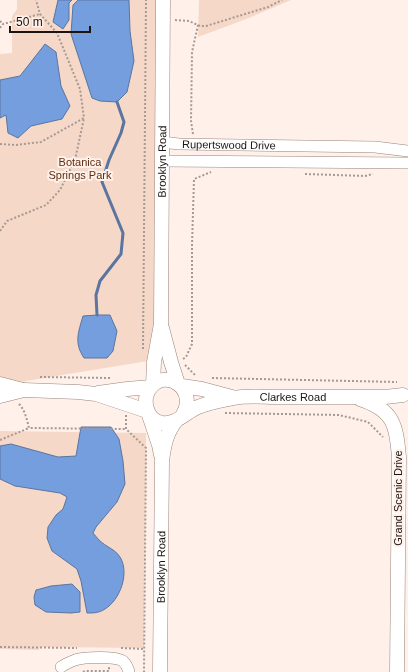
<svg xmlns="http://www.w3.org/2000/svg" width="408" height="672" font-family="Helvetica,sans-serif">
	<style>
		.green { fill: #f6d8c8 }
		.water { fill: #749edd; stroke: #5a75a0 }
		.lines { fill: none; stroke-linecap: round; stroke-linejoin: round }
		.stream { stroke: #5a75a0; stroke-width: 3 }
		.minor-casing { stroke: #99847a; stroke-width: 12 }
		.tertiary-casing { stroke: #99847a; stroke-width: 15 }
		.path { stroke: #a49993; stroke-width: 2; stroke-dasharray: 2 2; stroke-linecap: butt }
		.minor { stroke: #fff; stroke-width: 11 }
		.tertiary { stroke: #fff; stroke-width: 14 }
		.labels { text-anchor: middle; dominant-baseline: central; stroke-width: 4; stroke-linejoin: round; paint-order: stroke }
		.street-label { font-size: 11px; fill: #1c1410; stroke: #fff1ea }
		.park-label { font-size: 11px; fill: #5f2f13; stroke: #fff1ea }
	</style>
	<rect width="100%" height="100%" fill="#fff1ea"/>
	<path class="green" d="M17 0H160V359L8 384 0 377V54L12 53V16L17 9Z
		M199 0H291L249 18 198 37Z
		M0 431 146 433 144 648 40 647 39 650 0 649Z"/>
	<path class="water" d="M58 0H72L69 3V20L63 29 53 22Z
		M78 0H129L130 31 134 61 127 92 117 102 100 101 92 98 71 34 73 5Z
		M45 44 56 52 61 86 70 106 62 119 31 126 18 138 8 133 6 115 0 118V80L20 76Z
		M97 315H110L117 331 113 351 107 358H84C74 343 78 333 83 316Z
		M81 427H111L119 439 123 461 125 484 117 502 96 527 93 533C95 535 97 538 99 540 106 547 115 549 120 557 130 573 120 600 105 609 99 613 94 613 87 613L81 581 77 569 52 551 47 538 48 527 56 515 63 509 67 497 60 493 15 486 0 479V446L11 444 58 457 76 456Z
		M72 584 80 592V612L71 613 46 612 35 605 34 597 36 590 51 586Z"/>
	<g class="lines">
		<path class="stream" d="M97 315 96 295 100 281 121 254 123 233 102 182 109 160 121 133 124 122 117 102"/>
		<defs>
			<g id="minor">
				<path id="s1" d="M162 142 179 144 375 147 408 151"/>
				<path d="M162 161 408 163"/>
				<path d="M61 667C65 664 70 662 75 660 84 657 115 656 123 661 126 664 128 668 129 672"/>
			</g>
			<g id="tertiary">
				<path d="M162 328 171 362 178 384"/>
				<path d="M0 384 23 390"/>
				<path id="s2" d="M153 385 154 362 161 324 163 0"/>
				<path d="M182 386 202 389 232 397"/>
				<path d="M98 393 127 389 151 387"/>
				<path d="M0 396 24 390 78 392 96 394 147 411"/>
				<path d="M360 399C394 410 396 425 399 457L397 672"/>
				<path d="M149 415 159 445 161 455"/>
				<path id="s3" d="M182 416C199 390 167 368 151 387 141 399 146 420 162 423 176 425 186 412 198 407 208 403 222 400 233 398 248 395 264 397 279 397 314 397 350 397 385 397L403 395"/>
				<path id="s4" d="M160 672 162 461C164 446 166 433 176 421"/>
			</g>
		</defs>
		<use href="#minor" class="minor-casing"/>
		<use href="#tertiary" class="tertiary-casing"/>
		<path class="path" d="M175 20 189 21 200 26H206L268 7 282 0
			M0 21 3 24
			M0 28 3 24 40 14
			M193 134 191 121 192 52 198 25
			M0 144 16 145 41 142 84 118 80 89 57 33 40 14 36 0
			M305 174 365 176 373 174
			M0 231 7 221 46 205 60 190 75 160 84 118
			M143 349 146 0
			M183 359 186 357 192 344V245L194 179 211 172
			M185 365 196 376
			M40 377 110 378
			M212 378 397 382
			M19 404C25 410 27 420 29 428L126 429
			M225 413 339 415 368 422 383 437
			M126 415V429L146 448 144 672
			M0 440 29 428
			M0 647 77 648
			M121 648 144 649
			M83 672 85 671H109V667"/>
		<use href="#minor" class="minor"/>
		<use href="#tertiary" class="tertiary"/>
	</g>
	<g class="labels">
		<g class="street-label">
			<text stroke="none"><textPath href="#s1" startOffset="67">Rupertswood Drive</textPath></text>
			<text stroke="none"><textPath href="#s2" startOffset="224">Brooklyn Road</textPath></text>
			<text stroke="none"><textPath href="#s3" startOffset="247">Clarkes Road</textPath></text>
			<text transform="translate(398 498) rotate(-90)">Grand Scenic Drive</text>
			<text stroke="none"><textPath href="#s4" startOffset="105">Brooklyn Road</textPath></text>
		</g>
		<g class="park-label">
			<text x="80" y="162">Botanica<tspan x="80" dy="13">Springs Park</tspan></text>
		</g>
	</g>
	<path d="M10 26v6h80v-6" fill="none" stroke="#1c1410" stroke-width="2"/>
	<text x="16" y="26" font-size="12" fill="#1c1410" stroke="#fff1ea" stroke-width="3" paint-order="stroke">50 m</text>
</svg>
